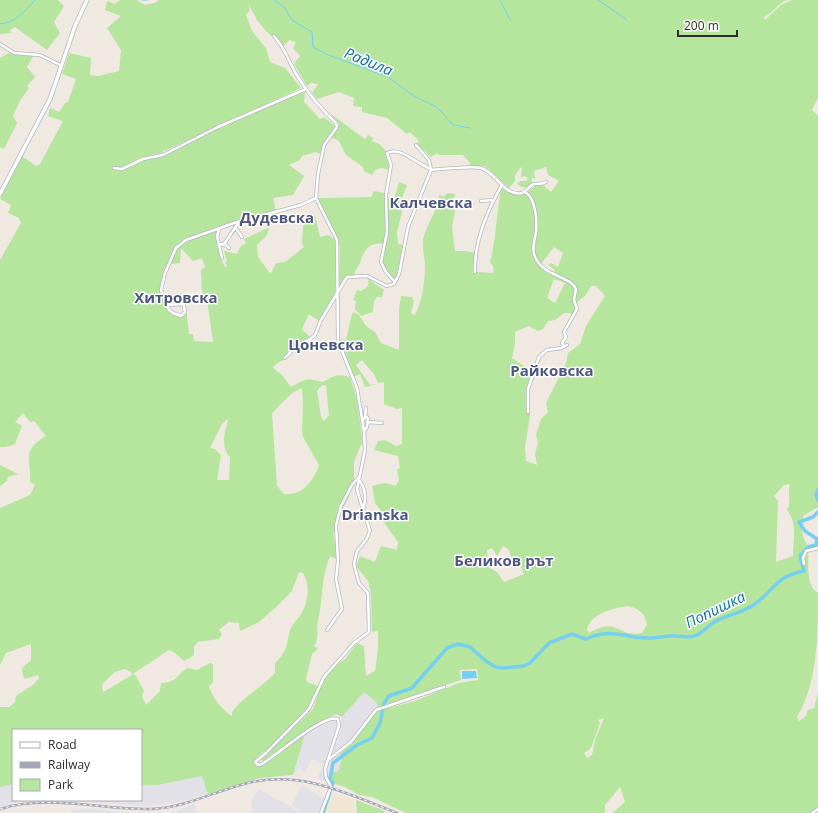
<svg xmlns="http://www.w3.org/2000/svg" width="818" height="813" font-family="'Open Sans',sans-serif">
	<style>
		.industrial { fill: #e3e1e8; fill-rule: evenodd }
		.education { fill: #f0e6d1 }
		.green { fill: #b6e59e; fill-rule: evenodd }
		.water { fill: #75cff0 }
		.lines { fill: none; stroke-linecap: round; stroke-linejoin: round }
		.stream { stroke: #75cff0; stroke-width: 1 }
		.river { stroke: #75cff0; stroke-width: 3.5 }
		.street-casing { stroke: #b4b7c1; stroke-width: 4 }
		.secondary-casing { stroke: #b4b7c1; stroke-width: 5 }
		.street { stroke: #fff; stroke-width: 2.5 }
		.secondary { stroke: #fff; stroke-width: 3.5 }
		.rail-casing { stroke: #a3a6b8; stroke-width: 2.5 }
		.rail { stroke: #fff; stroke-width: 1; stroke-dasharray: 3; stroke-linecap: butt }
		.labels { text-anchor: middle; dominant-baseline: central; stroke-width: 3; stroke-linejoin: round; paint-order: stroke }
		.water-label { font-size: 15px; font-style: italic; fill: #0d6fa3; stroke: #fff }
		.neighbourhood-label { font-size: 15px; font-weight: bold; fill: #4d5680; stroke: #fff }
	</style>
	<rect width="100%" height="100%" fill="#efe9e1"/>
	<path class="industrial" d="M364 691 376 702 378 707 349 743 332 755 342 717Z
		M335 719 338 720V724L329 756 330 759 340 753 342 757 339 770 336 772 333 770 330 778 332 783 308 776 293 775 305 734ZM311 759 323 764 318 778 295 774 298 769 306 772Z
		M202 776 208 794 182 802 144 806 100 803 76 800H141V785H158Z
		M13 784V800H24L0 807V787Z
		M301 785 325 799 319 813H298L300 811 292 805Z
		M259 789 298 811 296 813H252L251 800Z
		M195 803 196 813H170H174Z
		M91 809 126 813H71V810Z"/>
	<path class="education" d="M332 792 354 801 355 813H324Z"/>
	<path class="green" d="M0 0H58L64 6 54 22 60 33 47 50 15 27 10 30 11 33 0 34Z
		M120 0H136L145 5 155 3 159 0H787C777 4 772 14 764 17L765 20 781 5 792 0H818V98L812 110 818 116V507L803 516C803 521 801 526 802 531 802 537 806 540 807 546 811 559 803 584 818 593 818 635 818 682 797 717L799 721 805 717 808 710 814 708 818 692V808L811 813H612L625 802 620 787 605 805V813H406L372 797 359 795 345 787 332 783V770L336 772 339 770 342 757 340 753 351 744 377 711 415 701 459 683 478 680 477 669 460 670 461 680 378 707 376 702 364 692 342 717 336 714C309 726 287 744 264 761L261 760 313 709 325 673 345 659 357 643 364 646 366 676 375 671 378 649V631L372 632 371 593 368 581 356 566 360 556 375 562 381 546 397 550 398 542 383 521 386 517 375 503 372 486 385 483 396 486 399 480 397 469 400 468 398 456 374 450 378 441 385 440 396 446 402 444V408L397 409 384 404V382L378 383 374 374 362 360 356 365 370 385 377 384 365 387 360 374 354 377 340 339 346 340 352 314 354 312 359 315 366 326 375 332 381 343 399 350V308L401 296 412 297 414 301 411 313 415 315C423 298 425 282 425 263 424 255 422 247 423 239 427 223 437 213 439 195L444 197 447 193 456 194 450 204 455 212 452 226 455 251H465L476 253 477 272 494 273 493 266 490 262C497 236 496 212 502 185L514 194 526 193 531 199 535 214 532 198 527 192 533 188 535 183 543 185 551 192 559 181 548 175 546 167 534 171 535 179 532 178 531 181 534 183 530 187H522L517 184 520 181H526L528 178 525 176 521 178 522 169 521 167 515 175V181L509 188 485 166H470V163L463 155H439L437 153 431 157 417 144 419 141 410 132 407 134 387 118 362 112V107L353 106 354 98 339 92 317 99 312 93 318 84 311 83 307 86 294 64 300 56 293 48 296 42 289 40 283 47 265 30 257 20 248 3 250 10 246 15 252 31 266 48 270 62 285 68 301 88 160 153 139 158 134 162 168 152 198 136 305 90 304 102 320 119 324 117 335 126 319 154 316 152 302 156 300 160 289 165 304 176 293 195 273 198 276 211 237 222 197 238 217 231C215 242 220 259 225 267L227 266 225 262H227L224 251 237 254 240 247 246 243 244 239 270 227 266 236 257 245 258 257 269 272 271 273 276 263 285 262 304 247 302 243 303 225 315 215 320 237 328 235 334 239 336 243 335 298 320 322 309 314 302 329 311 338C296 345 297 348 286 358 281 362 277 362 273 368L282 375 291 387 302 381 308 379 323 382C333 376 337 373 350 377L357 399 363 446 361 444 354 462V482L346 492V495H350L343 508H339L335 532 333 533 338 560 330 556C321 576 323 600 318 621 316 631 320 637 314 646L318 649 312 654 306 679 307 682 318 686 311 704 307 710 271 746 257 757 254 762 256 765 262 766 305 734 293 775 260 778 208 794 202 776 158 785H141V730H13V784L0 787V707H9L15 702 16 696 34 684 39 678 38 675 25 679 23 676 22 668 31 660V644L6 653 0 665V508L30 495 35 485 30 482C32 459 20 451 46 436L34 421 30 422 23 413 15 422 22 426 15 444 6 447H0V260L21 223 19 218 8 213 11 205 0 199 22 156 36 166 40 164 63 121 48 116 50 108 59 112 65 103 68 102 76 79 62 74 69 53 91 58 90 75 98 76 119 71 121 50 107 28 121 16 105 10 107 1 114 4ZM554 247 563 253 558 267 551 263 548 265 554 269V274L552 275 545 272 541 264ZM181 248 193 261 202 258 205 267 201 270 202 295 207 299 213 342 194 341 193 334H189L186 307 185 315C171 320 161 300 161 288 161 281 167 270 170 264L180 263ZM554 279 565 283 555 303 547 298ZM591 286H596L605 296 586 326 580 344 568 353 566 363 546 403 548 412 541 419 536 435 538 443 535 454 537 465 526 461 525 448 530 415 528 391 535 370 524 366 512 358 515 344V332L529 326 538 331 543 329 548 321 555 320 564 313H570L573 316 578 301 585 296ZM326 385 329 415 324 421 321 417 317 391 321 386ZM302 388 303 400 302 435 319 465C314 481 302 496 284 494L277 486 272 413C282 404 289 393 302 388ZM227 419 228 422C224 431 221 449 230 457L229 480H217L221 455 215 449 210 448 222 424ZM790 484C787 493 792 502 787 510 798 524 793 538 793 556L776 562 778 501 774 496 784 485ZM503 546 509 550 512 560 519 562 524 574 504 582 497 572 488 567 487 550 492 548 497 556ZM299 572 303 573C311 585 308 603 301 614 298 619 292 624 290 630 286 645 288 651 275 663V673C261 688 244 696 232 712V716C223 711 211 696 209 686L213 682V664L210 663 197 670 187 668C177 676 175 683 161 683L160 691 146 705 142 696 144 691 136 676 133 674 169 650 175 653 184 661 194 655V647L198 642 219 639 222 634 219 630 229 622 239 623 240 631 259 622 276 607 292 591ZM628 606C640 609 645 613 647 625L642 633C618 638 618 616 589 633L587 630C589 614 613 608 628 606ZM125 669 131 672 132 675 103 692 102 684 115 672ZM604 718 595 740 592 755 587 758 584 753 591 748 600 723 598 720Z
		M9 53 34 55 27 67 35 77 27 86 29 88 20 101 13 116 17 123 4 149 0 147V58Z
		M331 114 365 139 368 135 373 138 372 141 379 144 388 153 389 170 382 168 375 170 372 175 364 171 363 167 346 155 339 141 331 137 339 124Z
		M399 182 407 185 399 205 402 212 397 232 398 244 403 245 397 274 394 281 381 262 385 244C369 241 363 251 360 263 358 267 355 271 354 275L344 279 339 290 340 247 318 198 371 197 374 191 385 193V197L394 199Z
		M367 278 384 290 382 297H377L374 301 373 312 361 316 355 309 356 301 353 300 357 290 361 291 367 287 369 282Z
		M0 465 18 474 8 477 7 481 0 486Z
		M356 800 385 811 384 813H357Z"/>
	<path class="water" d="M462 671H476L477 678 462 679Z"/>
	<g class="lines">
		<path class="stream" d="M142 0H148
			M274 0 284 7 292 20 312 32 313 47 326 54 388 77 414 96 437 107 453 125 471 128
			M500 0 510 20
			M598 0 627 20
			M0 24C15 23 25 11 35 0"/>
		<path class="river" d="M818 490 816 495 818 500
			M323 813 333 783 330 779 333 763 357 745 372 738 380 723 384 703 389 696 412 688 447 648 458 644 470 647 487 662 496 667 504 668 524 666 530 663 549 643 572 634 586 639C612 628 621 637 646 638 656 639 666 635 676 636 684 636 689 639 697 635 704 632 709 624 716 621 729 614 743 613 755 604 775 589 776 576 804 571L800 556 808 547 816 545 817 539 805 531 799 522 813 517 818 512"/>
		<defs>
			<path id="street" d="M274 36C284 47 289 61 296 74 307 92 321 109 336 123L337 127 324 145 318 174 316 198 337 240 338 341 357 388 364 431 365 450 357 490 370 531 366 540 357 551 354 564 359 583 368 593 369 632 354 643 324 677 309 709 266 753 255 762 258 765 262 764C277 755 324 713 338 719L339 726 325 769 326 777 331 787 321 813
				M0 44 14 53 40 55 62 66
				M416 145 429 160 431 170
				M114 168 122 169 143 159 163 155 218 127 306 89
				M525 192C536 198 537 221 536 232 535 240 532 246 534 254 541 277 570 275 576 289L574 300 577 309 564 332 566 337 562 343 564 347
				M481 201 493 200
				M235 227 242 237
				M219 230 217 236 222 258
				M219 244 226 245 229 248
				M224 244 239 222
				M475 272C474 241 487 211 502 185
				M395 282 386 272 381 262 387 232 386 195 391 165 387 153C401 146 416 164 431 169
				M182 296 185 312 181 316 173 313 169 310 161 290 165 273 176 248 186 240 234 223 301 205 316 198
				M167 305 184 304
				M307 341 311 349
				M285 358 297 345 309 340 315 335 321 320 347 277 367 276 387 286 394 284 399 274 408 227 431 170C439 169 474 166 481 168 496 172 504 197 522 193 527 191 530 185 534 184 539 183 542 185 546 182
				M528 412V389L539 357 547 350 561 348 567 345
				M365 417 366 408
				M362 419 367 417 368 419 367 427 364 431
				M368 422 382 423
				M359 480C365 487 367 499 363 509
				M804 564 803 558 806 551 818 548
				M327 630 342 609 336 579 338 561 336 525 341 506 352 485 359 477
				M328 760 351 742 376 710 444 687
				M812 813 818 809"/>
			<path id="secondary" d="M0 194 50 99 75 26 87 0"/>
		</defs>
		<use href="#street" class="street-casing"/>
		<use href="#secondary" class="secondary-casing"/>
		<use href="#street" class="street"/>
		<use href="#secondary" class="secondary"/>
		<defs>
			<path id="rail" d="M0 809C49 794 101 810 151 809 185 808 215 791 248 783 302 770 348 794 397 813"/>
		</defs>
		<use href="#rail" class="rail-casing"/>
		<use href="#rail" class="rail"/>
	</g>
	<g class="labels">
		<g class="water-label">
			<text transform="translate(369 61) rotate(22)">Радила</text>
			<text transform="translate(715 609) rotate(-26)">Попишка</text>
		</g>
		<g class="neighbourhood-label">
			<text x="431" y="202">Калчевска</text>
			<text x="277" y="217">Дудевска</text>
			<text x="176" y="297">Хитровска</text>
			<text x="326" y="344">Цоневска</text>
			<text x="552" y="370">Райковска</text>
			<text x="375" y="514">Drianska</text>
			<text x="504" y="560">Беликов рът</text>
		</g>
	</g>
	<rect x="12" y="729" width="130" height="72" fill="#ffffff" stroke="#ababab"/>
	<rect x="20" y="742" width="20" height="6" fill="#ffffff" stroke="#ababab"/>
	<text x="48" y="749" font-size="12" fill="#2e2e2e">Road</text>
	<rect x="20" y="762" width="20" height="6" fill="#a3a6b8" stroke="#ababab"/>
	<text x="48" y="769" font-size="12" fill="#2e2e2e">Railway</text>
	<rect x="20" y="779" width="20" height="12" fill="#b6e59e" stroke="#ababab"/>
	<text x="48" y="789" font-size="12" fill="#2e2e2e">Park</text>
	<path d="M678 30v6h59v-6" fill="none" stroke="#2e2e2e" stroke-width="2"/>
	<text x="684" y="30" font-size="12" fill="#2e2e2e" stroke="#ffffff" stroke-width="3" paint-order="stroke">200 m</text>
</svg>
